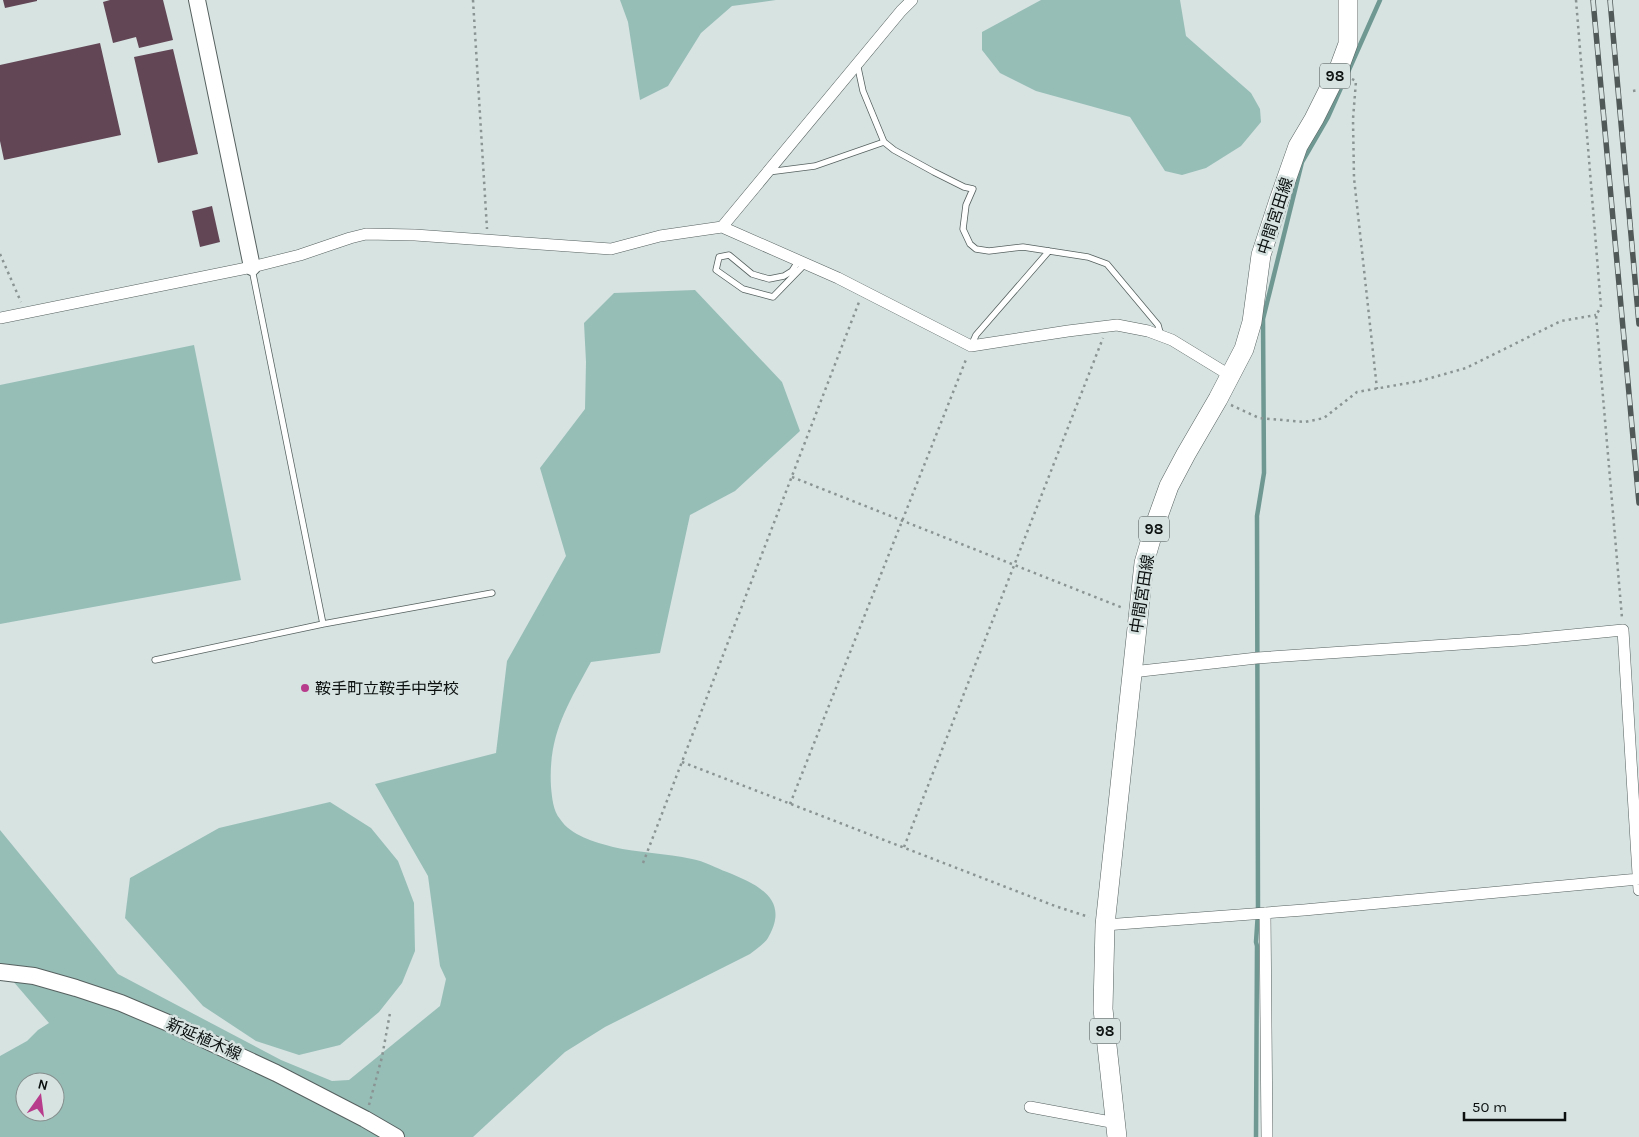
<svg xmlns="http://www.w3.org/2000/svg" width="1639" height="1137" font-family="Karla,'Noto Sans JP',sans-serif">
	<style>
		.green { fill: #97bdb7; fill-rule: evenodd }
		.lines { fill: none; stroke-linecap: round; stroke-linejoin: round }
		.stream { stroke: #709893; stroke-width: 4.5 }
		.building { fill: #624655 }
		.lane-casing { stroke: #56615f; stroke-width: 7 }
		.street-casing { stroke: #56615f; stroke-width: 12 }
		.secondary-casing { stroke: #56615f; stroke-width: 18 }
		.primary-casing { stroke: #56615f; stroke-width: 20 }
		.path { stroke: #8a9493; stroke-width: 2.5; stroke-dasharray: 2.5 4; stroke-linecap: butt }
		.lane { stroke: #fff; stroke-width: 5.5 }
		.street { stroke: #fff; stroke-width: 11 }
		.secondary { stroke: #fff; stroke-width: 16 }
		.primary { stroke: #fff; stroke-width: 19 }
		.rail-casing { stroke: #515958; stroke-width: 5.5 }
		.rail { stroke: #d6e3e1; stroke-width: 4; stroke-dasharray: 11; stroke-linecap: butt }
		.poi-dot { fill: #b83c8c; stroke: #d6e3e1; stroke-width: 2 }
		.labels { text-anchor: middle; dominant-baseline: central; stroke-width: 5; stroke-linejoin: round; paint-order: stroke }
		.shield { fill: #d6e3e1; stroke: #49504f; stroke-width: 1 }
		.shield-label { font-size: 15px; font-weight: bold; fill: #0c1110 }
		.street-label { font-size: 16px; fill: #0c1110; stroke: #d6e3e1 }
		.poi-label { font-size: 16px; fill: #0c1110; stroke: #d6e3e1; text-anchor: start }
	</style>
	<rect width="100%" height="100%" fill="#d6e3e1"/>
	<path class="green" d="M620 0H776L732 6 701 33 668 86 640 100 628 22Z
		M1041 0H1180L1186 36 1251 93 1260 109 1261 122 1241 146 1206 168 1182 175 1165 171 1130 117 1036 91 1000 73 982 50V32Z
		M695 290 782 382 800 431 735 491 690 515 660 653 591 662C567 706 548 735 551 787 552 797 553 811 560 819 571 836 595 842 613 847 638 853 666 853 692 859 704 861 716 868 727 872 756 884 790 898 769 936 766 943 756 949 750 954L605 1027 565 1052 473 1137H0V1056L27 1041 38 1030 49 1023 0 966V830L118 974 281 1060 332 1081 349 1080 440 1006 446 979 440 966 428 876 375 784 496 753 507 661 566 556 540 468 585 409 586 362 584 323 614 293ZM25 1082H55V1112H25Z
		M194 345 241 580 0 624V385Z
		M330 802 371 828 398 861 414 903 415 951 402 983 379 1012 340 1045 299 1055 256 1041 203 1006 125 918 130 878 219 828Z"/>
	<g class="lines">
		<path class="stream" d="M1256 1137 1257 946 1256 942 1258 912 1257 516 1264 473 1263 319 1302 162 1328 117 1380 0"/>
	</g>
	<path class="building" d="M3 0H37V1L5 8Z
		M110 0H163L173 40 139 48 136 37 113 43 103 2Z
		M100 43 121 135 4 160 0 141V65Z
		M173 49 198 154 158 163 134 57Z
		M212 206 220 242 200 247 192 211Z"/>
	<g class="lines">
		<defs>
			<path id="lane" d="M857 63 863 91 884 142 894 150 934 172 964 187 973 189 966 205 963 229 970 244 976 249 989 251 1023 247 1088 257 1107 264 1158 325 1161 336
				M768 172 815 166 884 142
				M799 260 792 271 784 276 769 279 752 274 729 255 719 257 716 270 743 289 773 297 806 263
				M252 269 323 624
				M971 346 976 335 1049 251
				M155 660 323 624 492 593"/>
			<path id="street" d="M722 227 901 11 912 0
				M0 318 252 267 300 255 350 238 366 234 415 235 611 249 660 236 722 227 838 278 971 346 1068 331 1117 325 1148 331 1172 340 1231 376
				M1132 672 1257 658 1520 640 1623 630 1639 890
				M1265 913 1267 1137
				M1105 925 1304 910 1639 879
				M1030 1107 1116 1123"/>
			<path id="secondary" d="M197 0 252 267
				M0 972 34 976 76 988 121 1003 173 1025 276 1073 365 1119 396 1137"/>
			<path id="primary" d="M1117 1137 1103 1009 1105 925 1144 563 1156 522 1169 486 1186 454 1218 399 1244 349 1252 322 1261 255 1279 200 1298 146 1314 119 1338 71 1348 44V0"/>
		</defs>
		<use href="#lane" class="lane-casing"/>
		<use href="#street" class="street-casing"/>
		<use href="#secondary" class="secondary-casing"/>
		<use href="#primary" class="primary-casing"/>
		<path class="path" d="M473 0 487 229
			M1576 0 1601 307 1596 315 1622 618
			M1352 79 1356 81 1353 119 1354 178 1377 389
			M1633 91 1639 90
			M0 254 21 302
			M1231 405 1259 418 1305 422 1324 418 1357 392 1420 381 1466 368 1561 321 1596 315
			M792 477 1123 608
			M682 762 1055 906 1089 917
			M790 804 967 357
			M904 847 1103 338
			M643 863 859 302
			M369 1105 382 1057 390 1013"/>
		<use href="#lane" class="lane"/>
		<use href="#street" class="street"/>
		<use href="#secondary" class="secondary"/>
		<use href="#primary" class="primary"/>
		<defs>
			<path id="rail" d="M1593 0 1639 503
				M1610 0 1639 324"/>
		</defs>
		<use href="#rail" class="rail-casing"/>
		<use href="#rail" class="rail"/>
	</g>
	<circle class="poi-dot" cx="305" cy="688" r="5"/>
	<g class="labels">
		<g class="shield">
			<rect x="1320" y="63.5" width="30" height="25" rx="4"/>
			<rect x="1139" y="516.5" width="30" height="25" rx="4"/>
			<rect x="1090" y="1018.5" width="30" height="25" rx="4"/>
		</g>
		<g class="shield-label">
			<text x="1335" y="76">98</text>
			<text x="1154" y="529">98</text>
			<text x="1105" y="1031">98</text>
		</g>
		<g class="street-label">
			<text transform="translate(1275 216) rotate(-72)">中間宮田線</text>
			<text transform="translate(1142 594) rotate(-81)">中間宮田線</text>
			<text transform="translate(204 1039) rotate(24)">新延植木線</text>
		</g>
		<g class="poi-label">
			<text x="315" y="688">鞍手町立鞍手中学校</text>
		</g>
	</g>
	<g transform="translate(40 1097) rotate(14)"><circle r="24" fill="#d6e3e1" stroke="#858f8d"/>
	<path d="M0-4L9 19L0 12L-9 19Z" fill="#b83c8c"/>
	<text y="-8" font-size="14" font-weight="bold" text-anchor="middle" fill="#0c1110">N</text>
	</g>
	<path d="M1464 1112v8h101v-8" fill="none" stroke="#0c1110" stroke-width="2.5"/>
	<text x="1472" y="1112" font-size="15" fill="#0c1110" stroke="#d6e3e1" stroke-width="4" paint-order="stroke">50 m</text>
</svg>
